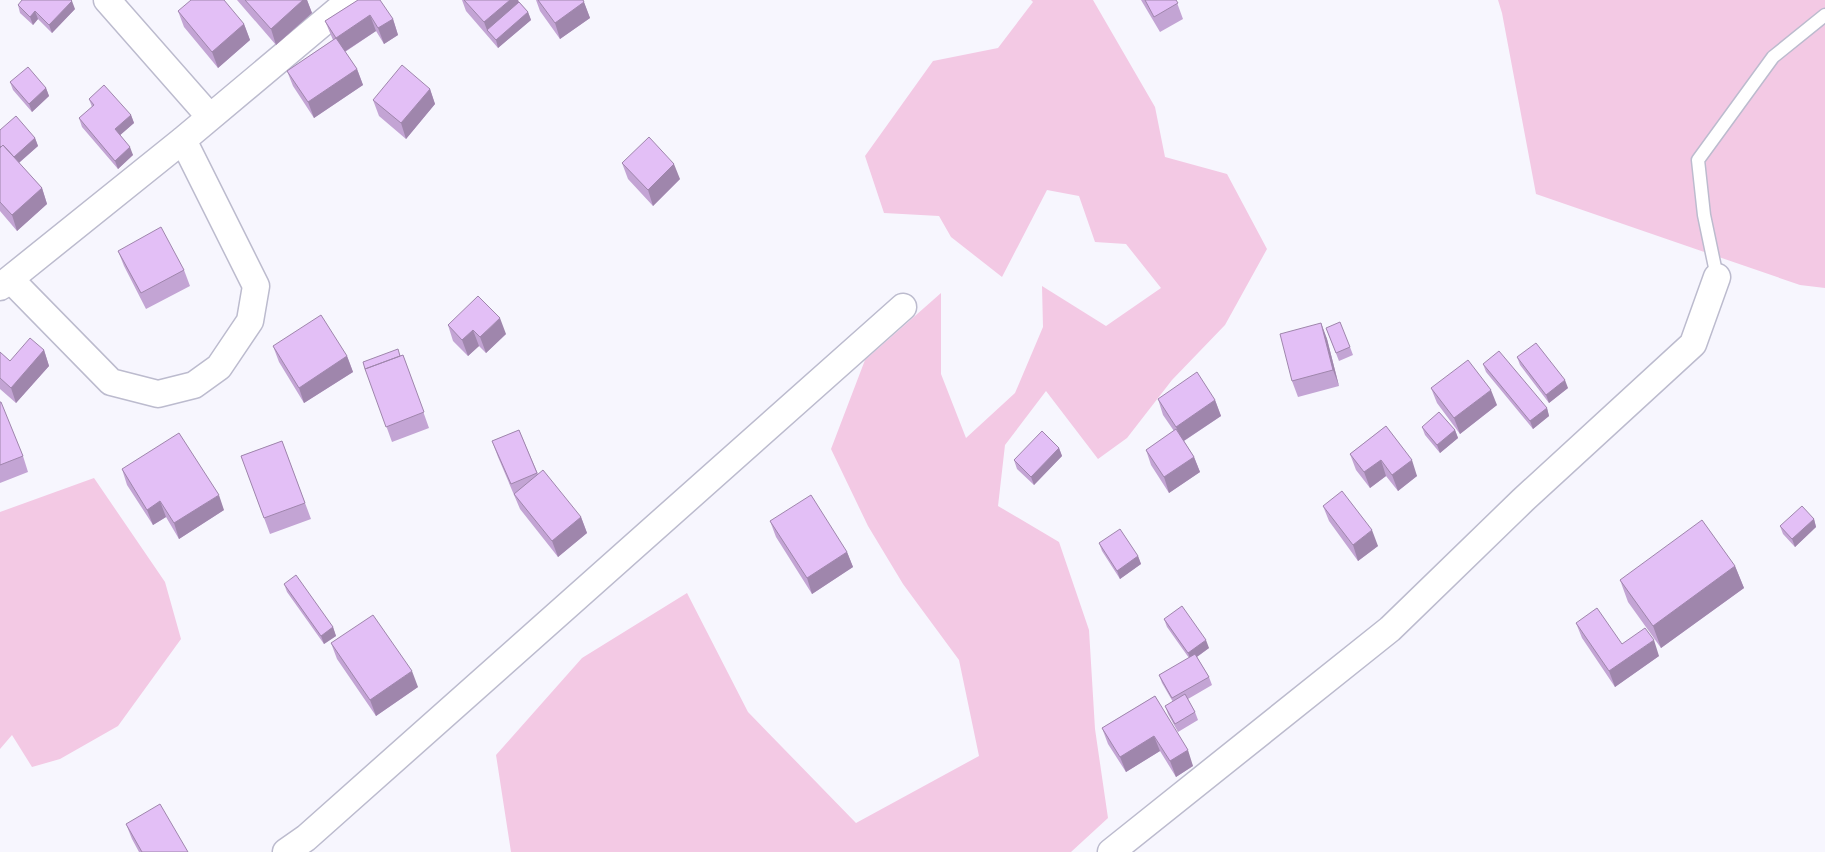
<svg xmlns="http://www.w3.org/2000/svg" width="1825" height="852" font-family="'Roboto Condensed',sans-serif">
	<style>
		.green { fill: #f3c9e4 }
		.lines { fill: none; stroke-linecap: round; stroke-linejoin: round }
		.service-casing { stroke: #bcbbce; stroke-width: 15 }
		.minor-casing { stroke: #bcbbce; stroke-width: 29 }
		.service { stroke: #fff; stroke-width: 12 }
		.minor { stroke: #fff; stroke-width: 26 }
		.wall { fill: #c3a4d4 }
		.shaded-wall { fill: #9f86ac }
		.building { fill: #e3bff6; stroke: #9f86ac }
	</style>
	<rect width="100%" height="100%" fill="#f7f6fe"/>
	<path class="green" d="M1031 0H1093L1155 107 1165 157 1227 174 1267 249 1225 325 1172 380 1127 438 1098 459 1046 391 1005 445 998 506 1059 542 1089 630 1095 729 1108 818 1071 852H511L496 755 582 658 687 593 748 712 856 823 979 756 959 660 903 584 868 526 831 449 865 360 941 293V374L966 438 1015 393 1043 327 1042 286 1106 326 1161 288 1126 244 1095 242 1079 196 1047 190 1002 277 951 237 939 216 884 213 865 156 933 61 998 48 1033 2Z
		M1498 0H1825V288L1800 285 1536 194 1502 13Z
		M94 478 165 582 181 639 118 726 60 759 32 767 12 735 0 749V512Z"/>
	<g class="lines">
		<defs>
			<path id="service" d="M1717 277 1704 215 1698 160 1773 57 1825 15"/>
			<path id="minor" d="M107 0 210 117
				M10 279 111 382 158 394 194 385 219 367 250 321 256 286 183 140
				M0 287 183 140 350 0
				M286 852 306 838 903 307
				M1111 852 1390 629 1523 500 1693 344 1717 277"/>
		</defs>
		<use href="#service" class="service-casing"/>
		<use href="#minor" class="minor-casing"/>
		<use href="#service" class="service"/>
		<use href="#minor" class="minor"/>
	</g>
	<path class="wall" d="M237 0H307L312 13 276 45Z
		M358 0 393 19 398 35 384 44 376 31 345 52 357 69 363 85 314 118 293 86 287 71 333 40 325 21Z
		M462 0H518L519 2 528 12 531 20 498 48 466 11Z
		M536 0H583L590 18 560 39 540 11Z
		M1141 0H1176L1183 19 1160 32Z
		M18 5 75 9 52 33 38 19 33 25 20 13Z
		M178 11 244 24 250 40 218 68 184 27Z
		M10 82 46 88 49 96 32 112 13 90Z
		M430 89 435 104 406 139 379 116 373 100Z
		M89 99 131 115 134 123 120 135 133 155 118 169 82 127 79 118 92 107Z
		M0 130 35 138 38 146 19 163 42 188 47 204 17 231 0 211Z
		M622 163 680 179 653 206 628 179Z
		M118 251 184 270 190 286 146 309 124 266Z
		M1321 323 1327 339 1339 386 1298 397 1292 381Z
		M448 325 506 334 486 353 479 346 468 356 453 341Z
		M1326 328 1350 347 1353 355 1339 361Z
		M273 346 347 356 353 372 304 403 279 362Z
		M44 350 49 366 16 403 0 389V352L10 361Z
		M403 355 429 428 392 442 363 362Z
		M1517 357 1568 388 1549 403 1520 365Z
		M1483 364 1547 408 1549 416 1533 429 1486 372Z
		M1431 388 1497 405 1460 434 1437 403Z
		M1158 399 1215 400 1221 416 1184 441 1194 457 1200 472 1169 493 1151 465 1146 450 1174 431 1163 415Z
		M0 402 23 456 28 472 0 483Z
		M1386 426 1417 476 1398 491 1386 476 1370 488 1356 470 1350 454Z
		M1422 427 1455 430 1458 438 1440 453 1425 435Z
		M519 430 538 474 581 517 587 533 558 557 520 509 498 457 492 441Z
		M282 441 311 519 270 534 241 456Z
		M1059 448 1062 456 1034 485 1017 469 1014 460Z
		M122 469 224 510 179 539 166 517 153 525 127 485Z
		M1323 506 1378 546 1358 561 1329 521Z
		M1814 519 1816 527 1795 547 1783 534 1780 526Z
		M770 521 847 552 853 567 812 594 776 537Z
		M1099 543 1138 556 1141 564 1120 579 1102 551Z
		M1735 566 1744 588 1661 648 1628 602 1620 580Z
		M284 584 333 627 336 636 324 644 287 592Z
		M1164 619 1209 648 1197 657 1209 677 1212 685 1188 699 1195 712 1198 720 1178 732 1168 714 1165 706 1173 702 1162 683 1159 675 1189 658 1167 627Z
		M1576 623 1622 644 1659 656 1615 687 1582 638Z
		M331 643 418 687 376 716 337 659Z
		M1155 696 1193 766 1176 777 1160 751 1126 772 1108 744 1102 728Z
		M126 824 188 852H139L132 839Z"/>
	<path class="shaded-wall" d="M303 0H307L312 13 276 45 271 29Z
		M510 0H518L522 10 487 30 484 22Z
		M72 1 75 9 52 33 49 25Z
		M584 2 590 18 560 39 555 23Z
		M35 11 38 19 33 25 30 17Z
		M528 12 531 20 498 48 496 40Z
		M370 15 376 31 341 54 336 38Z
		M393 19 398 35 384 44 378 28Z
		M244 24 250 40 218 68 212 52Z
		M357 69 363 85 314 118 308 102Z
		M46 88 49 96 32 112 29 104Z
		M430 89 435 104 406 139 401 123Z
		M131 115 134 123 118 137 115 129Z
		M35 138 38 146 14 167 11 159Z
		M130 147 133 155 118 169 115 161Z
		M674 164 680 179 653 206 648 190Z
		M42 188 47 204 17 231 12 215Z
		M500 318 506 334 486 353 480 337Z
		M1321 323 1327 339 1339 386 1333 370Z
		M473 330 479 346 468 356 462 340Z
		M44 350 49 366 16 403 11 388Z
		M347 356 353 372 304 403 299 388Z
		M1565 380 1568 388 1549 403 1546 395Z
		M1491 390 1497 405 1460 434 1454 418Z
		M1215 400 1221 416 1182 442 1176 427Z
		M1547 408 1549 416 1533 429 1530 421Z
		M1455 430 1458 438 1440 453 1437 445Z
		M1059 448 1062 456 1034 485 1031 477Z
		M1194 457 1200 472 1169 493 1164 477Z
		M1381 460 1386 476 1370 488 1364 472Z
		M1412 460 1417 476 1398 491 1392 475Z
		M219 495 224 510 179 539 174 523Z
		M160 501 166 517 153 525 147 510Z
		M581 517 587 533 558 557 552 541Z
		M1814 519 1816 527 1795 547 1792 539Z
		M1372 530 1378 546 1358 561 1353 545Z
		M847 552 853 567 812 594 807 578Z
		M1138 556 1141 564 1120 579 1117 571Z
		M1735 566 1744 588 1661 648 1653 626Z
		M333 627 336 636 324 644 321 636Z
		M1206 640 1209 648 1191 661 1188 653Z
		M1654 640 1659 656 1615 687 1609 671Z
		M412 671 418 687 376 716 370 700Z
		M1154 736 1160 751 1126 772 1120 757Z
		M1188 750 1193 766 1176 777 1170 761Z"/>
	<path class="building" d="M22 0H71L72 1 49 25 35 11 30 17 18 5Z
		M191 0H224L244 24 212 52 178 11Z
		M245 0H303L271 29Z
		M358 0H380L393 19 378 28 370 15 336 38 325 21Z
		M464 0H510L484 22Z
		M538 0H583L584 2 555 23Z
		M1145 0H1176L1178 3 1154 17Z
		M519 2 528 12 496 40 487 30Z
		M336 38 357 69 308 102 287 71Z
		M402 65 430 89 401 123 373 100Z
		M28 67 46 88 29 104 10 82Z
		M104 85 131 115 115 129 130 147 115 161 79 118 94 105 89 99Z
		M16 116 35 138 14 157 3 145 1 147 0 146V130Z
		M649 137 674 164 648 190 622 163Z
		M3 145 42 188 12 215 0 202V148Z
		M161 227 184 270 141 293 118 251Z
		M478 296 500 318 480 337 473 330 462 340 448 325Z
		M321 315 347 356 299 388 273 346Z
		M1340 322 1350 347 1336 353 1326 328Z
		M1321 323 1333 370 1292 381 1280 334Z
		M30 338 44 350 11 388 0 378V352L10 361Z
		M1536 343 1565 380 1546 395 1517 357Z
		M398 349 400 356 365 369 363 362Z
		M1499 351 1547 408 1530 421 1483 364Z
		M403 355 424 412 386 427 365 369Z
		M1468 360 1491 390 1454 418 1431 388Z
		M1197 372 1215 400 1176 427 1158 399Z
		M0 402H1L23 456 0 465Z
		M1439 412 1455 430 1437 445 1422 427Z
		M1386 426 1412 460 1392 475 1381 460 1364 472 1350 454Z
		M1176 429 1194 457 1164 477 1146 450Z
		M519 430 537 473 511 484 492 441Z
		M1042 431 1059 448 1031 477 1014 460Z
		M179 433 219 495 174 523 160 501 147 510 122 469Z
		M282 441 305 503 264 518 241 456Z
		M543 470 581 517 552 541 514 494Z
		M1342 491 1372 530 1353 545 1323 506Z
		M811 495 847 552 807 578 770 521Z
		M1802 506 1814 519 1792 539 1780 526Z
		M1702 520 1735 566 1653 626 1620 580Z
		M1120 529 1138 556 1117 571 1099 543Z
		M296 575 333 627 321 636 284 584Z
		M1182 606 1206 640 1188 653 1164 619Z
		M1597 608 1622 644 1645 628 1654 640 1609 671 1576 623Z
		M373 615 412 671 370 700 331 643Z
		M1195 654 1209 677 1172 698 1159 675Z
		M1185 694 1195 712 1175 724 1165 706Z
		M1155 696 1188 750 1170 761 1154 736 1120 757 1102 728Z
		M160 804 188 852H142L126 824Z"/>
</svg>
